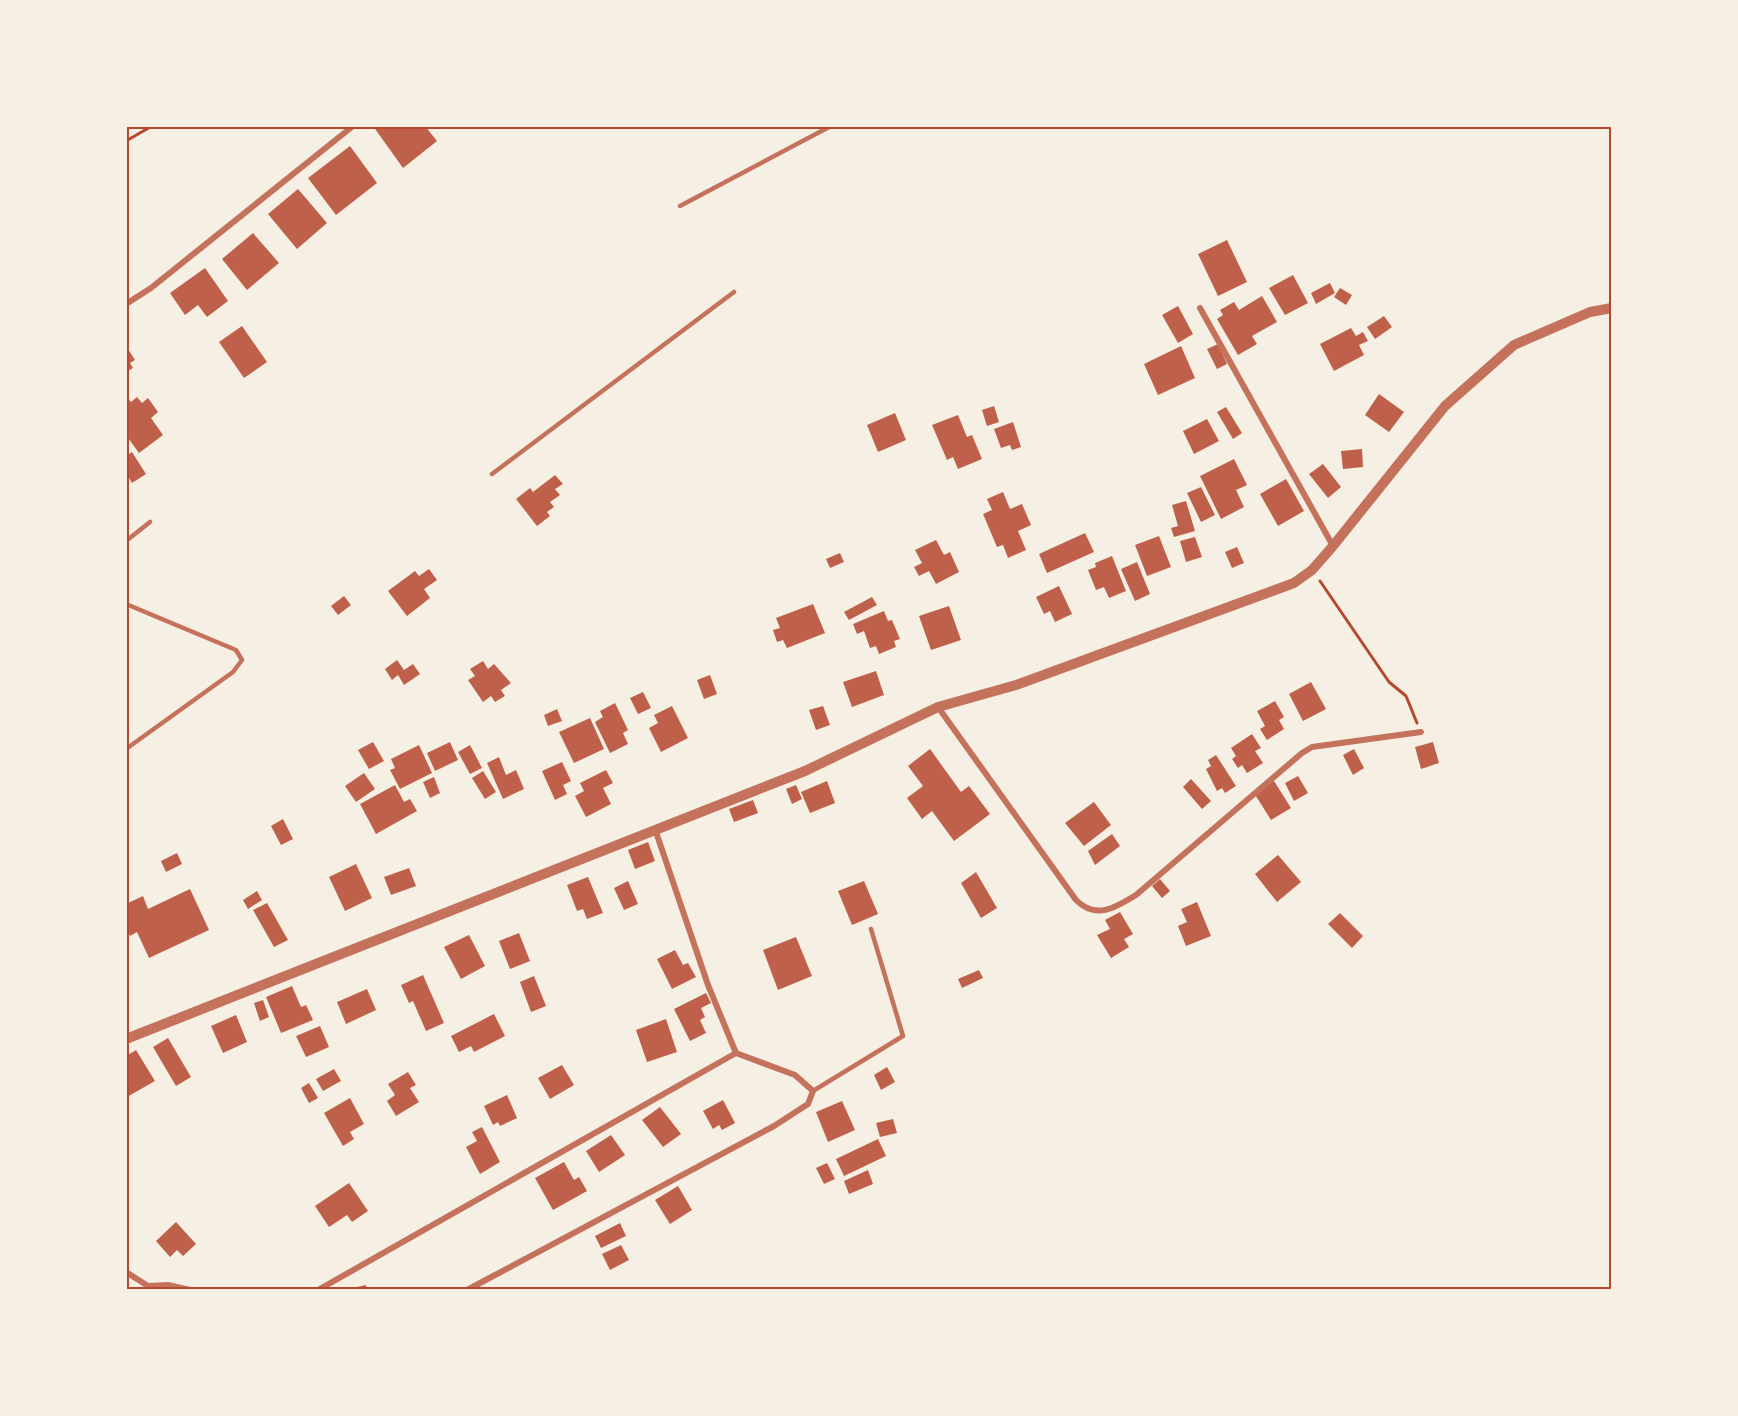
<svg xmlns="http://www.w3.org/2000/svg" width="1738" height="1416" font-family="'Sofia Sans Condensed',sans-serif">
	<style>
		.building { fill: #bf614a }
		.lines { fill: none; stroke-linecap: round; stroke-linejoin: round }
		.path { stroke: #b5482f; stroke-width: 3 }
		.service { stroke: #c5725c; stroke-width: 4.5 }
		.minor { stroke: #c5725c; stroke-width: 6 }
		.tertiary { stroke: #c5725c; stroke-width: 10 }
		.neatline { fill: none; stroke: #b5482f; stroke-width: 2 }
	</style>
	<rect width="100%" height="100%" fill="#f6efe4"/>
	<path class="building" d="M373 126H425L437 141 403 168Z
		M350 146 377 183 336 215 308 178Z
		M298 189 327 223 297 249 268 214Z
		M253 233 279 263 247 290 222 259Z
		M1227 240 1247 282 1218 296 1198 254Z
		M205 268 228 301 207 317 198 305 185 315 170 293Z
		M1293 275 1308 303 1285 315 1269 288Z
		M1330 283 1335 293 1316 304 1311 293Z
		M1340 288 1352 295 1346 305 1334 297Z
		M1262 296 1277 322 1252 336 1257 344 1238 355 1217 319 1223 315 1220 310 1234 302 1239 310Z
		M1178 306 1193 334 1178 343 1162 315Z
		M1384 316 1392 327 1375 339 1367 327Z
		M242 326 267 362 244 378 219 342Z
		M1351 328 1356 336 1363 332 1368 341 1359 345 1364 355 1334 371 1320 344Z
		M1218 344 1227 364 1217 369 1207 349Z
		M126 346 135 360 130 363 133 368 126 372Z
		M1181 346 1195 378 1158 395 1144 364Z
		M1379 394 1404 412 1389 432 1365 415Z
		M126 396 131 402 137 397 142 403 148 398 158 412 151 418 163 435 139 453 126 435Z
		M994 406 999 422 987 426 982 410Z
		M1226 407 1242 433 1233 439 1217 412Z
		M895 413 906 440 878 452 867 425Z
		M958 415 967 437 972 435 982 459 958 469 953 457 947 460 932 425Z
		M1207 419 1219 441 1194 454 1183 431Z
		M1013 422 1021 447 1012 450 1010 445 1001 448 994 429Z
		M1362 449 1363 467 1343 469 1341 451Z
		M132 452 146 474 132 483 126 473V456Z
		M1234 459 1247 485 1236 490 1244 507 1221 519 1200 476Z
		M1323 464 1341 487 1328 498 1309 474Z
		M555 475 563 484 555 489 560 495 550 502 554 507 547 512 550 516 537 526 516 499 530 488 533 492Z
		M1286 479 1304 511 1278 526 1260 494Z
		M1201 487 1215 515 1201 522 1187 493Z
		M1003 492 1010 509 1022 504 1031 525 1018 531 1026 550 1008 558 1003 545 997 547 983 514 992 510 987 499Z
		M1186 501 1195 531 1174 537 1171 528 1178 526 1172 505Z
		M1085 533 1094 552 1047 573 1039 554Z
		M1159 536 1171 567 1147 576 1135 545Z
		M1195 537 1202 557 1186 562 1180 541Z
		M936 540 944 555 950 552 959 572 936 584 929 571 919 576 914 567 922 563 915 550Z
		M1237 547 1244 563 1232 568 1225 552Z
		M840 553 844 562 830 568 826 559Z
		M1112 556 1126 591 1109 598 1104 587 1096 590 1088 570 1096 567 1095 563Z
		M1137 562 1150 594 1135 601 1121 569Z
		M429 569 437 580 424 589 430 598 407 616 388 591 415 571 419 576Z
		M1059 586 1072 614 1055 622 1050 611 1044 614 1036 597Z
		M344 596 351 605 338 615 331 606Z
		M872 597 877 605 849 620 844 612Z
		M813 604 825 633 787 648 783 640 777 642 773 630 780 628 776 618Z
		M949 606 961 640 931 650 919 616Z
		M884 611 888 621 892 620 900 639 894 641 896 647 879 654 876 646 870 648 864 631 857 634 853 624Z
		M397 660 404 670 413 664 420 674 404 685 398 675 392 680 385 669Z
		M483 661 488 669 494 664 511 683 501 690 505 696 495 702 491 696 483 702 468 680 475 676 470 669Z
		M876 671 884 695 852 707 843 682Z
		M710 675 717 694 704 699 697 680Z
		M1311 682 1326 709 1303 721 1289 694Z
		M643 692 651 708 638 714 630 698Z
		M1275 701 1284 717 1279 720 1284 729 1267 740 1260 729 1265 726 1257 711Z
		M615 703 628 730 623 733 628 744 610 753 595 722 603 717 600 711Z
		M672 706 688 738 661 752 649 728 658 723 654 715Z
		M823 706 830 725 816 730 809 710Z
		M557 709 562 721 548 726 544 715Z
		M590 718 604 749 574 763 559 732Z
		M1252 734 1261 748 1255 751 1263 763 1247 773 1242 765 1238 768 1232 759 1236 756 1231 748Z
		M373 742 384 761 369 769 358 750Z
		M450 742 458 760 435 771 427 753Z
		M1433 742 1439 763 1421 769 1415 747Z
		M419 745 432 773 400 789 390 770 395 768 391 759Z
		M470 745 482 768 470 774 458 752Z
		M930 749 961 792 969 786 990 814 954 841 932 811 922 819 907 798 923 786 908 766Z
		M1354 749 1364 768 1353 775 1343 755Z
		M1216 755 1236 786 1225 793 1222 788 1217 791 1206 769 1211 766 1208 760Z
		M499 757 506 775 516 770 524 789 503 799 487 763Z
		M562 762 571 781 563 785 567 794 555 800 542 771Z
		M606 770 613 783 603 788 611 804 586 817 575 796 584 791 580 783Z
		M483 771 496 792 485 799 472 778Z
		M364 773 375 789 356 802 345 786Z
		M1298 776 1308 793 1294 801 1285 783Z
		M434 777 440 793 430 798 423 782Z
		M1191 779 1211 801 1202 809 1183 787Z
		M827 781 835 803 810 813 801 792Z
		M1274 781 1291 808 1271 820 1254 793Z
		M395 785 404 802 410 799 417 811 376 834 360 804Z
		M796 785 802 799 792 804 786 789Z
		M753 800 758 813 734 822 729 809Z
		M1094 802 1111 825 1084 846 1065 823Z
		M283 819 293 839 281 845 271 826Z
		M1112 834 1120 846 1095 865 1088 851Z
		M648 842 655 861 635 869 628 850Z
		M177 853 182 864 166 872 161 861Z
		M1278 855 1301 882 1277 902 1255 874Z
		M356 864 372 898 345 911 329 877Z
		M409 868 416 886 391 895 384 877Z
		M976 872 997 908 981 918 961 883Z
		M588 877 603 913 587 919 583 909 577 911 567 885Z
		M1160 879 1170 891 1162 898 1152 886Z
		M628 881 638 904 624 910 614 888Z
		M864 881 878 914 852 925 838 891Z
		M190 889 209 930 149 958 137 932 130 936 126 927V904L143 896 148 909Z
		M257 891 262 900 248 909 243 900Z
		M1197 902 1211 936 1186 946 1178 926 1187 922 1181 909Z
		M267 903 288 940 274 947 253 910Z
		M1120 912 1133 934 1124 939 1129 947 1111 958 1097 935 1110 929 1105 920Z
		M1340 913 1363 936 1352 948 1328 924Z
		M519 933 530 961 510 969 499 941Z
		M469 935 485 966 461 979 444 947Z
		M796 937 812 976 778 990 763 950Z
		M675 950 683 965 688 963 696 977 672 989 657 959Z
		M979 970 983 978 962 988 958 979Z
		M423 975 444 1023 426 1031 413 1001 409 1003 401 985Z
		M534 976 546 1006 531 1012 520 982Z
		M292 986 301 1007 306 1005 313 1020 281 1033 266 997Z
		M367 989 376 1010 346 1024 337 1002Z
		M706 993 711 1003 701 1008 705 1017 700 1020 706 1033 690 1041 674 1009Z
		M263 1000 269 1017 260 1021 254 1003Z
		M494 1014 505 1036 474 1052 471 1046 459 1052 451 1036Z
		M236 1015 247 1042 223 1053 211 1026Z
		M666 1019 677 1052 647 1062 636 1030Z
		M320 1026 329 1047 306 1057 296 1036Z
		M168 1038 191 1077 176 1086 153 1047Z
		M136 1050 155 1081 127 1097 126 1056Z
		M562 1065 574 1085 550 1099 538 1078Z
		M887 1067 895 1082 881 1090 874 1075Z
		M334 1069 341 1081 323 1091 316 1079Z
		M408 1072 416 1085 410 1088 419 1102 396 1116 387 1101 395 1095 388 1084Z
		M309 1083 318 1098 309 1103 301 1088Z
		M507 1095 517 1118 500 1126 498 1122 493 1125 484 1106Z
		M350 1098 364 1124 350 1132 354 1139 343 1146 324 1113Z
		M723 1100 735 1123 722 1130 719 1125 713 1129 703 1111Z
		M842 1101 855 1130 828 1142 816 1112Z
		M660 1107 681 1134 663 1147 642 1120Z
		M893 1119 897 1133 880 1137 876 1123Z
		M482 1127 500 1162 480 1174 466 1147 477 1141 472 1132Z
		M611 1135 625 1155 599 1172 586 1151Z
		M878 1139 886 1156 844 1176 836 1159Z
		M564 1162 574 1180 579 1177 587 1191 553 1210 535 1178Z
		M827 1163 835 1179 824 1184 816 1168Z
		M868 1170 873 1184 849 1194 844 1181Z
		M349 1183 368 1211 352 1222 347 1215 329 1227 315 1206Z
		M678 1186 692 1210 670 1224 655 1200Z
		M176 1222 196 1244 183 1256 177 1250 170 1257 156 1241Z
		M620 1223 626 1236 601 1248 595 1236Z
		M621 1245 629 1260 610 1270 602 1254Z
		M366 1285 367 1290H348V1289Z"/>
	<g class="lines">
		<path class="path" d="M126 141 152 126
			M1320 581 1389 682 1406 696 1417 723"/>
		<path class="service" d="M680 206 831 126
			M492 474 734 292
			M126 541 150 522
			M126 604 236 650 242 660 233 672 126 749
			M813 1091 903 1036 871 929"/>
		<path class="minor" d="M126 304 151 288 353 126
			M1200 308 1333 546
			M938 707 1076 900C1096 920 1115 908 1136 895L1302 753 1312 747 1421 732
			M126 1272 148 1286 168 1285 190 1290
			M318 1290 736 1053
			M467 1290 774 1126 808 1104 813 1091 795 1075 736 1053 708 985 655 829"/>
		<path class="tertiary" d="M126 1039 805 771 938 707 1016 685 1294 583 1312 570 1333 546 1445 406 1514 345 1590 312 1612 308"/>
	</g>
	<rect width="1738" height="1416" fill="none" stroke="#f6efe4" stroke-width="255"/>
	<rect x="128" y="128" width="1482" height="1160" class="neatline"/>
</svg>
